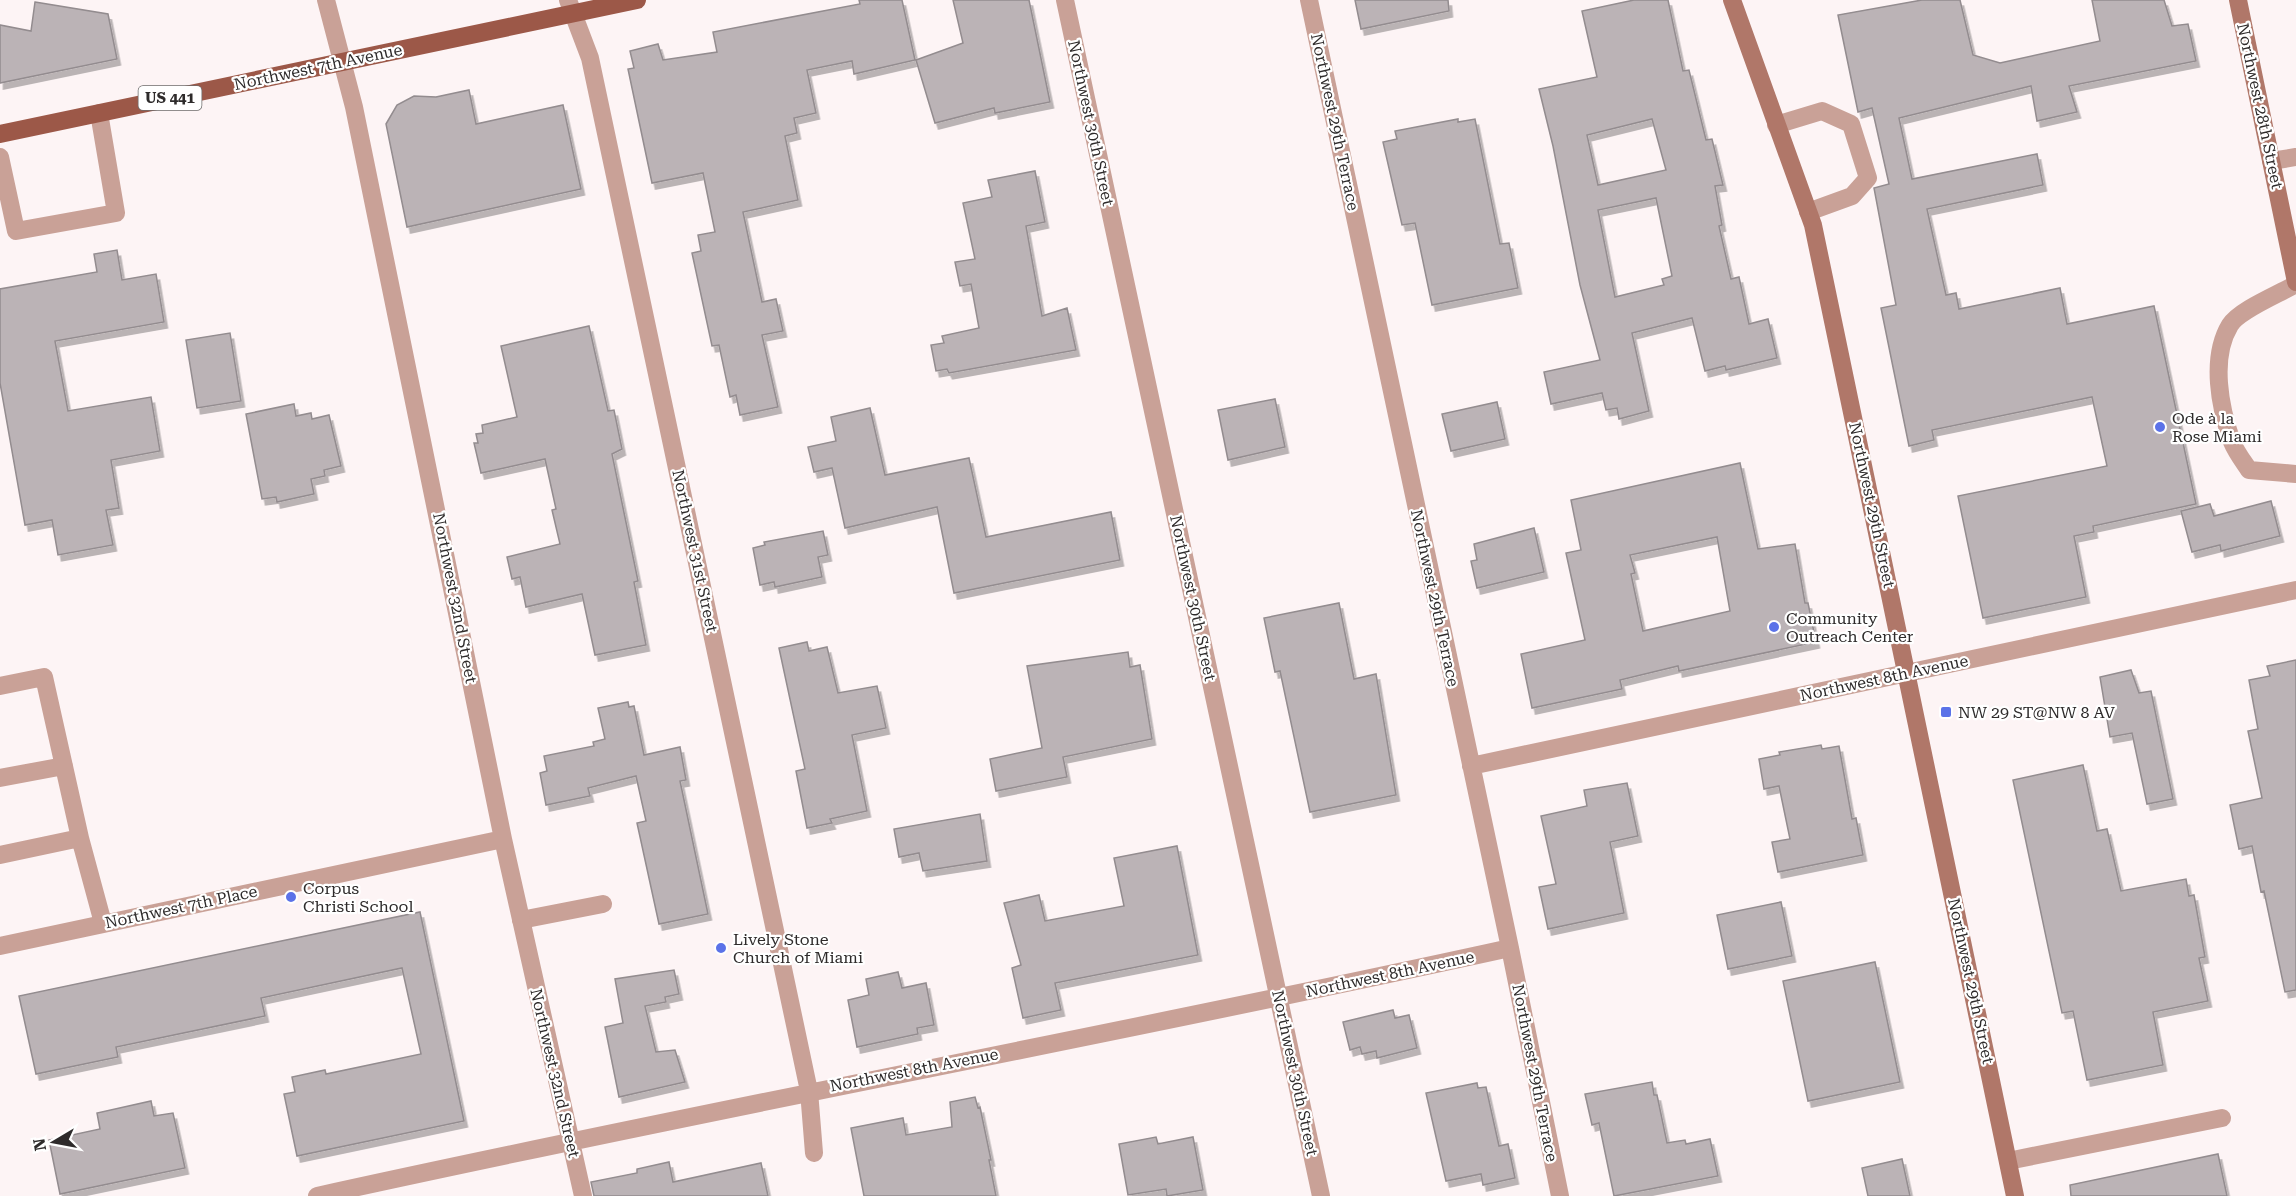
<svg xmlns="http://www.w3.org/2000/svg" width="2296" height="1196" font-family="'Roboto Serif',serif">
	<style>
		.building { fill: #bbb3b6; stroke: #938c8f; stroke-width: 1.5; fill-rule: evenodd; filter: url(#shadow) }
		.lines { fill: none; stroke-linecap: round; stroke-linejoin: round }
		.lane { stroke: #c9a197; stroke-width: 18 }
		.street { stroke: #c9a197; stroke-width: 18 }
		.secondary { stroke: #b07769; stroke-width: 18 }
		.primary { stroke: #9c5848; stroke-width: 18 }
		.poi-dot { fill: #5b72e8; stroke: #fff; stroke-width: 2 }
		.labels { text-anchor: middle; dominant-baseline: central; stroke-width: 4.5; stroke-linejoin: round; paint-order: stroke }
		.shield { fill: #fff; stroke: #6d6b6b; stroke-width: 1.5 }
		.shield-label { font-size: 15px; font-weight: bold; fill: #2e2b2b }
		.street-label { font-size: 16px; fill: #2e2b2b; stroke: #fff }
		.poi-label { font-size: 16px; fill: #2e2b2b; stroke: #fff; text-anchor: start }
	</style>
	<defs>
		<filter id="shadow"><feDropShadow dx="3.5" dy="6" stdDeviation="0" flood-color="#0004"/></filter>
	</defs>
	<rect width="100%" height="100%" fill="#fdf4f5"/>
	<path class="building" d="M859 0H902L915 60 854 74 852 61 807 70 816 113 794 118 797 133 785 136 798 200 743 212 762 302 776 299 783 331 762 335 778 407 740 415 736 395 730 397 719 345 712 346 692 253 701 251 698 235 715 232 703 173 652 183 628 69 634 68 630 51 658 44 663 60 717 52 713 32 860 4Z
		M953 0H1029L1050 102 995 113 994 108 935 123 916 60 963 43Z
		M1355 0H1448L1449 11 1361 29Z
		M1634 0H1668L1683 71 1689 70 1706 140 1712 139 1723 185 1715 186 1722 225 1719 226 1731 279 1739 277 1749 324 1768 319 1777 358 1726 370 1725 366 1705 371 1692 318 1632 333 1649 411 1619 419 1617 408 1606 410 1602 393 1551 404 1544 372 1600 360 1580 285 1553 146 1539 89 1597 77 1582 11ZM1652 119 1666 170 1598 185 1587 135ZM1656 198 1672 276 1662 279 1664 285 1615 297 1598 210Z
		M1922 0H1960L1973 55 2000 63 2100 41 2092 0H2164L2172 26 2188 24 2196 61 2069 86 2077 112 2037 121 2031 86 1899 118 1912 179 2037 154 2043 185 1927 209 1946 295 1956 293 1959 309 2060 288 2067 324 2154 306 2196 504 2093 526 2094 532 2074 536 2086 597 1983 618 1958 496 2107 466 2092 397 1932 430 1934 440 1909 446 1881 308 1896 305 1874 188 1889 184 1872 108 1858 112 1838 15Z
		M35 2 108 14 117 59 0 83V25L31 31Z
		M469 90 476 124 563 105 581 189 407 227 386 124 397 105 414 96 436 97Z
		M1458 119V122L1475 119 1500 244 1509 243 1518 288 1432 305 1415 223 1402 225 1383 142 1397 139 1395 131Z
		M1035 171 1045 222 1026 226 1042 316 1067 308 1076 350 949 373 947 369 936 371 931 345 944 343 942 336 979 328 971 284 960 286 955 262 975 259 963 203 992 197 988 180Z
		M117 250 122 280 156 274 164 322 55 341 68 411 151 397 160 451 111 460 119 508 106 510 113 545 58 555 52 520 25 525 0 383V289L97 272 94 254Z
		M589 326 608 411 614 410 622 449 612 454 638 581 634 582 646 645 595 655 582 594 526 607 520 577 512 579 507 557 560 544 552 510 556 509 545 459 481 473 474 443H478L476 434 483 433 482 425 517 417 501 346Z
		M230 333 241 401 197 408 186 340Z
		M1275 399 1285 447 1228 460 1218 410Z
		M1497 402 1505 439 1451 451 1442 414Z
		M294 404 296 416 311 413 312 419 329 415 341 466 324 470 325 476 311 479 314 494 277 502 276 497 262 499 246 414Z
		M870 408 885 475 969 458 986 537 1111 512 1120 560 954 593 937 507 845 528 832 468 814 472 808 447 836 441 831 417Z
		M1740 463 1758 549 1795 544 1805 603H1808L1816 642 1679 671 1678 666 1620 680 1622 689 1532 708 1521 654 1585 640 1566 553 1581 550 1571 500ZM1717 537 1730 611 1643 631 1631 574 1635 573 1630 555Z
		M2271 501 2280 536 2221 551 2220 545 2192 552 2181 511 2210 504 2214 516Z
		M1534 528 1544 572 1477 588 1471 561 1477 560 1474 544Z
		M823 531 828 555 818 557 822 577 775 587 774 582 760 585 753 548 765 545 764 542Z
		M1339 603 1354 679 1376 674 1396 795 1310 812 1280 671 1275 672 1264 618Z
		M807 642 809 651 827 647 838 693 877 686 886 728 852 735 867 811 830 819 832 823 807 828 796 771 805 769 779 648Z
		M1128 652 1130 667 1140 665 1152 739 1063 757 1067 777 996 791 990 759 1042 748 1027 666Z
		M2296 660V990L2285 992 2264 891 2261 892 2252 846 2239 849 2230 805 2262 798 2248 731 2258 729 2249 680 2270 676 2267 666Z
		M2131 670 2139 693 2151 691 2173 799 2147 804 2132 733 2110 737 2100 677Z
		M628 702 629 707 634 706 644 755 680 747 686 780 680 781 708 914 659 924 637 823 646 821 636 776 588 788 590 796 546 805 540 773 547 771 544 756 594 746 593 742 605 739 598 708Z
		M1821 745 1822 749 1839 746 1852 819 1856 818 1863 855 1778 872 1772 842 1790 839 1779 786 1764 789 1759 759 1780 755 1779 752Z
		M2083 765 2097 831 2107 829 2121 891 2186 879 2189 896 2194 895 2205 957 2199 958 2208 1001 2153 1012 2163 1065 2087 1080 2073 1011 2062 1013 2013 780Z
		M1627 783 1638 836 1610 842 1624 913 1548 929 1539 887 1556 884 1541 816 1587 806 1584 790Z
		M980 814 987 861 923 871 919 853 899 857 894 829Z
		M1177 846 1198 955 1055 983 1061 1010 1023 1018 1012 968 1021 965 1004 903 1039 895 1045 921 1124 906 1114 858Z
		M1781 902 1792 956 1728 969 1717 915Z
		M420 912 464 1121 297 1156 284 1094 295 1092 292 1077 325 1070 326 1074 421 1054 402 968 261 998 265 1016 116 1047 118 1057 36 1074 19 996Z
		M1875 962 1900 1082 1808 1101 1783 981Z
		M674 970 679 994 665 997 666 1002 645 1006 656 1052 675 1050 685 1082 619 1097 605 1027 623 1023 615 979Z
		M898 972 902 988 926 983 934 1025 917 1028 918 1034 857 1047 848 1000 869 995 866 979Z
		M1393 1010 1395 1018 1409 1015 1417 1048 1377 1058 1376 1051 1362 1054 1360 1047 1350 1050 1343 1022Z
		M1652 1082 1654 1095H1657L1667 1143 1685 1140 1686 1144 1710 1139 1718 1176 1614 1196 1599 1123 1592 1125 1585 1094Z
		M1477 1083 1478 1088 1486 1087 1499 1146 1508 1144 1515 1178 1483 1185 1481 1174 1446 1181 1426 1093Z
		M975 1097 978 1108 980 1107 991 1160H989L996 1196H864L851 1128 903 1118 906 1135 952 1127 950 1102Z
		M151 1101 154 1116 173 1113 185 1168 60 1194 49 1140 100 1129 97 1113Z
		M1156 1137 1158 1144 1193 1137 1203 1190 1167 1196 1166 1189 1128 1195 1119 1144Z
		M2218 1154 2227 1196H2071L2070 1185Z
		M1902 1159 1910 1196H1868L1862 1168Z
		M669 1162 673 1182 761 1163 768 1196H594L591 1182 637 1173V1169Z"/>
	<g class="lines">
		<path class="lane" d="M1776 125 1822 111 1851 124 1868 178 1852 196 1808 212
			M0 157 16 231 116 213 99 113
			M2271 161 2296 157
			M2296 284C2279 294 2239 310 2230 325 2210 358 2220 408 2232 442 2236 452 2243 461 2249 470L2296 474
			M0 686 44 677 80 838
			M0 778 64 766
			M0 855 80 838 103 923
			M521 920 603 904
			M809 1091 814 1153
			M2008 1161 2222 1118"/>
		<path class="street" d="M326 0 354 107 503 839 583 1196
			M568 0 590 58 809 1091
			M1065 0 1321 1196
			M1309 0 1510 948 1560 1196
			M1471 766 2296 590
			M0 946 503 839
			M317 1196C714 1108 1114 1035 1510 948"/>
		<path class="secondary" d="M1732 0 1813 225 2015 1196
			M2238 0 2296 282"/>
		<path class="primary" d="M0 134 637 0"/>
	</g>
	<g class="poi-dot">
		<circle cx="2160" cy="427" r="6"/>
		<circle cx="1774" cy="627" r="6"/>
		<rect x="1940" y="706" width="12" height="12" rx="3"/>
		<circle cx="291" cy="897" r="6"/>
		<circle cx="721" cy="948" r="6"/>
	</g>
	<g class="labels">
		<rect class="shield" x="138.5" y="86" width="63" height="24" rx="4.5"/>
		<g class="shield-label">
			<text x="170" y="98">US 441</text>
		</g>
		<g class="street-label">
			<text transform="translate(318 67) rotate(-12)">Northwest 7th Avenue</text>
			<text transform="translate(2260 106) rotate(78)">Northwest 28th Street</text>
			<text transform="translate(1335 122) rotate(78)">Northwest 29th Terrace</text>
			<text transform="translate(1091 123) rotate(78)">Northwest 30th Street</text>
			<text transform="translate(1872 505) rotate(78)">Northwest 29th Street</text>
			<text transform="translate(695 551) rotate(78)">Northwest 31st Street</text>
			<text transform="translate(455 598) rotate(79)">Northwest 32nd Street</text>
			<text transform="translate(1193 598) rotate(78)">Northwest 30th Street</text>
			<text transform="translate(1435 598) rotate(78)">Northwest 29th Terrace</text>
			<text transform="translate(1884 678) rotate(-12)">Northwest 8th Avenue</text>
			<text transform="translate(181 907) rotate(-12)">Northwest 7th Place</text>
			<text transform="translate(1390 974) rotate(-12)">Northwest 8th Avenue</text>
			<text transform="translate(1971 981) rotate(78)">Northwest 29th Street</text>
			<text transform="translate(914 1070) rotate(-11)">Northwest 8th Avenue</text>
			<text transform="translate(555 1073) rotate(77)">Northwest 32nd Street</text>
			<text transform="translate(1295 1073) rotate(78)">Northwest 30th Street</text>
			<text transform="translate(1535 1073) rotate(79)">Northwest 29th Terrace</text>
		</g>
		<g class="poi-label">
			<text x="2172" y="418">Ode à la<tspan x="2172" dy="18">Rose Miami</tspan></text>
			<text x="1786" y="618">Community<tspan x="1786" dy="18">Outreach Center</tspan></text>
			<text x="1958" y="712">NW 29 ST@NW 8 AV</text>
			<text x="303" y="888">Corpus<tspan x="303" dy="18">Christi School</tspan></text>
			<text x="733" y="939">Lively Stone<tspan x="733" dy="18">Church of Miami</tspan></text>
		</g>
	</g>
	<g transform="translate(54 1142) rotate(260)" stroke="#ffffff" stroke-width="4.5" paint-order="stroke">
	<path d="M0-4.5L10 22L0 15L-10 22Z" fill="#2e2b2b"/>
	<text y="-9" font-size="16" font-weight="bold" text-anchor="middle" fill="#2e2b2b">N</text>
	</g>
</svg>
